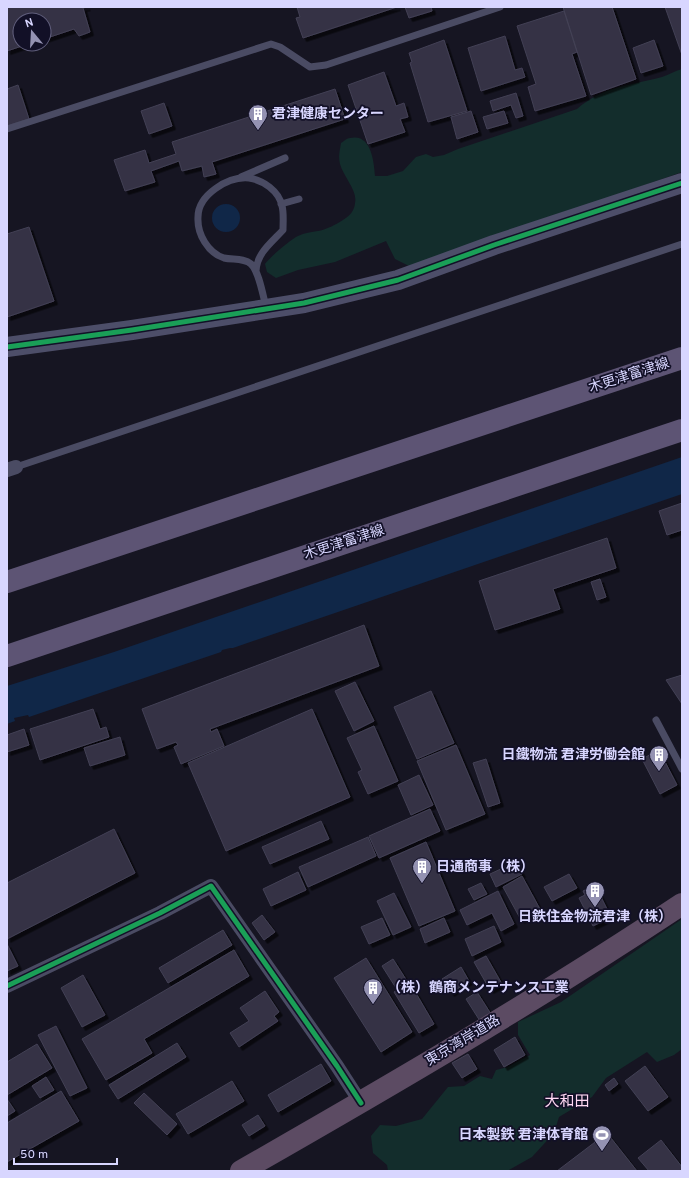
<svg xmlns="http://www.w3.org/2000/svg" width="689" height="1178" font-family="Overpass,'Noto Sans JP',sans-serif">
	<style>
		.green { fill: #132d2c }
		.water { fill: #102748 }
		.building { fill: #343344; stroke: #434055; filter: url(#shadow) }
		.lines { fill: none; stroke-linecap: round; stroke-linejoin: round }
		.lane { stroke: #4a4b63; stroke-width: 7 }
		.street { stroke: #4a4b63; stroke-width: 14 }
		.secondary { stroke: #4d4e69; stroke-width: 20 }
		.primary { stroke: #5d5474; stroke-width: 22 }
		.highway { stroke: #5c4b63; stroke-width: 22 }
		.cycleway-casing { stroke: #121027; stroke-width: 8 }
		.cycleway { stroke: #1a9f57; stroke-width: 5 }
		.labels { text-anchor: middle; dominant-baseline: central; stroke-width: 3.5; stroke-linejoin: round; paint-order: stroke }
		.poi-label { font-size: 14px; font-weight: bold; fill: #d8d6ff; stroke: #121027; text-anchor: start }
		.street-label { font-size: 14px; fill: #d8d6ff; stroke: #121027 }
		.neighbourhood-label { font-size: 15px; fill: #ffd8f3; stroke: #121027 }
	</style>
	<defs>
		<filter id="shadow"><feDropShadow dx="3.5" dy="3.5" stdDeviation="0" flood-color="#0009"/></filter>
	</defs>
	<rect width="100%" height="100%" fill="#161522"/>
	<path class="green" d="M682 69V172L557 216 409 266 395 259 386 241 335 262 298 270 276 278 267 272 265 264C271 256 290 240 298 236 304 233 312 232 318 231 327 230 348 219 352 212 354 209 355 205 355 203 358 191 343 176 340 164 338 156 340 150 341 143 344 141 347 138 350 138 371 133 374 161 375 176H387L403 171 416 157 426 154 433 157 444 155 458 149 577 109C602 87 632 85 662 77 668 75 675 71 682 69Z
		M682 919V1049L674 1055 657 1062 647 1052 606 1078 592 1097 559 1117 554 1133 532 1157 507 1171H388L387 1165 373 1153 371 1136 380 1125 396 1126 422 1119 448 1087 464 1086 480 1076 492 1079 496 1070 508 1067 530 1055 518 1035V1022L561 1002Z"/>
	<path class="water" d="M212 218a14 14 0 1 1 28 0a14 14 0 1 1-28 0Z
		M682 457V494L233 648H230L222 650 221 652 29 717 28 715 14 718 15 721 7 724V686L114 652Z"/>
	<path class="building" d="M7 7H87L83 8 90 32 79 36 74 29 44 39V20H20V44H28L7 51Z
		M297 7H397L303 38 296 18 300 17Z
		M405 7H431L432 11 409 18Z
		M563 7H612L636 79 591 95Z
		M665 7H682V55Z
		M564 11 577 52 572 54 586 96 535 111 528 87 536 84 517 26Z
		M505 36 515 70 522 68 525 77 481 91 468 48Z
		M444 40 467 111 428 122 410 63 412 62 409 53Z
		M654 40 663 66 641 73 633 48Z
		M384 72 396 106 404 103 408 117 400 119 405 132 368 144 348 85Z
		M18 85 29 119 7 126V89Z
		M335 89 345 119 212 162 216 174 204 177 202 166 182 171 179 161 151 171 155 182 125 191 114 160 145 150 149 163 176 154 172 142Z
		M516 93 523 116 516 118 511 105 493 111 490 101Z
		M164 103 172 126 149 134 141 111Z
		M471 111 478 132 457 139 451 117Z
		M504 111 508 123 487 129 483 117Z
		M29 227 54 301 7 317V234Z
		M682 503V530L667 535 659 511Z
		M607 538 616 568 553 589 560 609 495 630 479 581Z
		M600 579 606 597 597 600 591 582Z
		M364 625 379 666 210 729 211 732 217 729 224 746 181 764 174 747 178 745 176 742 157 749 142 709Z
		M682 675V704L666 680Z
		M355 682 374 721 354 731 335 691Z
		M431 691 454 743 417 759 394 707Z
		M93 709 100 729 106 727 109 737 40 760 30 729Z
		M312 709 350 797 226 851 188 763Z
		M374 726 398 781 368 794 358 772 362 770 347 738Z
		M24 729 29 745 7 752V735Z
		M120 737 125 755 90 766 84 748Z
		M456 745 485 814 446 830 417 761Z
		M659 750 677 785 660 794 642 759Z
		M486 759 500 803 488 807 473 763Z
		M419 775 433 805 411 815 398 785Z
		M430 809 440 831 379 858 369 836Z
		M321 821 329 839 270 864 262 847Z
		M114 829 135 873 7 939V883Z
		M368 837 376 856 308 887 299 867Z
		M426 842 455 911 419 926 390 858Z
		M516 862 522 874 496 887 490 874Z
		M298 872 306 890 271 906 263 889Z
		M569 874 577 888 552 901 544 887Z
		M522 876 540 909 521 920 503 887Z
		M481 883 487 894 474 900 468 889Z
		M595 885 611 917 593 926 579 898 585 895 583 891Z
		M498 891 514 924 501 931 492 913 467 925 460 910Z
		M394 893 411 927 393 935 377 901Z
		M262 915 275 932 264 940 252 923Z
		M382 918 390 935 369 944 361 927Z
		M444 918 450 932 425 943 420 929Z
		M494 926 501 942 472 956 465 939Z
		M223 930 232 945 168 983 159 968Z
		M7 944 18 966 7 971Z
		M234 950 249 976 144 1039 152 1053 106 1080 82 1039Z
		M486 956 502 984 490 990 474 962Z
		M366 958 412 1032 381 1052 334 978Z
		M393 959 407 981 396 988 382 966Z
		M461 967 469 981 451 993 442 979Z
		M83 975 105 1015 82 1027 61 988Z
		M410 983 434 1024 419 1033 394 992Z
		M265 991 279 1012 274 1016 278 1021 239 1047 230 1033 249 1021 240 1008Z
		M477 992 491 1014 480 1021 466 999Z
		M56 1026 87 1088 70 1096 38 1035Z
		M515 1037 525 1055 504 1067 494 1050Z
		M177 1043 186 1057 118 1099 109 1085Z
		M37 1044 52 1068 7 1095V1062Z
		M468 1054 477 1069 462 1078 452 1063Z
		M321 1064 331 1081 278 1112 268 1095Z
		M645 1066 668 1097 648 1111 625 1081Z
		M46 1077 54 1090 40 1098 32 1086Z
		M614 1078 618 1084 609 1091 605 1085Z
		M232 1081 244 1101 188 1134 176 1114Z
		M61 1091 79 1121 7 1162V1123Z
		M144 1093 177 1124 167 1135 134 1103Z
		M7 1099 15 1111 7 1116Z
		M258 1115 265 1126 249 1136 242 1125Z
		M607 1133 637 1171H557Z
		M661 1140 682 1167V1171H649L638 1158Z"/>
	<g class="lines">
		<path class="lane" d="M7 129 271 44 280 47 310 67 326 65 500 7
			M241 177 285 158
			M281 204 299 199
			M256 271C257 253 271 243 283 230 283 222 284 213 282 206 279 191 263 180 249 178 228 176 198 195 198 217 197 234 208 253 224 258 233 260 244 258 251 264 259 271 263 296 266 307
			M16 467 682 244
			M656 720 682 769"/>
		<path class="street" d="M7 470 16 467
			M7 986 160 913 211 886 337 1066 361 1103"/>
		<path class="secondary" d="M7 347 132 330 304 303 398 280 494 245 682 183"/>
		<path class="primary" d="M7 582 682 358
			M7 656 682 430"/>
		<path class="highway" d="M241 1171C390 1086 539 999 682 904"/>
		<defs>
			<path id="cycleway" d="M7 347 132 330 304 303 398 280 494 245 682 183
				M7 986 160 913 211 886 337 1066 361 1103"/>
		</defs>
		<use href="#cycleway" class="cycleway-casing"/>
		<use href="#cycleway" class="cycleway"/>
	</g>
	<defs>
		<symbol id="building-pin" viewBox="-11 -11 22 30"><path d="M0 17L-7.5 6A9.5 9.5 0 1 1 7.5 6Z" fill="#9492b2" stroke="#121027"/><path d="M-4-6H4V6H1V3H-1V6H-4ZM-2.5-4.3h1.7v1.8h-1.7ZM.8-4.3h1.7v1.8H.8ZM-2.5-1h1.7V.8h-1.7ZM.8-1h1.7V.8H.8Z" fill="#fff"/></symbol>
		<symbol id="stadium-pin" viewBox="-11 -11 22 30"><path d="M0 17L-7.5 6A9.5 9.5 0 1 1 7.5 6Z" fill="#9492b2" stroke="#121027"/><path d="M0-5a6.5 5 0 1 0 0 10a6.5 5 0 1 0 0-10ZM-3.5-1.8h7v3.6h-7Z" fill="#fff"/></symbol>
	</defs>
	<g fill-rule="evenodd">
		<use href="#building-pin" x="247" y="103" width="22" height="30"/>
		<use href="#building-pin" x="648" y="744" width="22" height="30"/>
		<use href="#building-pin" x="411" y="856" width="22" height="30"/>
		<use href="#building-pin" x="584" y="880" width="22" height="30"/>
		<use href="#building-pin" x="362" y="977" width="22" height="30"/>
		<use href="#stadium-pin" x="591" y="1124" width="22" height="30"/>
	</g>
	<g class="labels">
		<g class="poi-label">
			<text x="272" y="114">君津健康センター</text>
			<text x="645" y="755" text-anchor="end">日鐵物流 君津労働会館</text>
			<text x="436" y="867">日通商事（株）</text>
			<text x="595" y="917" text-anchor="middle">日鉄住金物流君津（株）</text>
			<text x="387" y="988">（株）鶴商メンテナンス工業</text>
			<text x="588" y="1135" text-anchor="end">日本製鉄 君津体育館</text>
		</g>
		<g class="street-label">
			<text transform="translate(629 376) rotate(-18)">木更津富津線</text>
			<text transform="translate(344 543) rotate(-18)">木更津富津線</text>
			<text transform="translate(463 1041) rotate(-31)">東京湾岸道路</text>
		</g>
		<g class="neighbourhood-label">
			<text x="567" y="1102">大和田</text>
		</g>
	</g>
	<rect width="689" height="1178" fill="none" stroke="#d8d6ff" stroke-width="16"/>
	<g transform="translate(32 32) rotate(342)"><circle r="19" fill="#121027" stroke="#615f7d"/>
	<path d="M0-3L7 15L0 10L-7 15Z" fill="#9492b2"/>
	<text y="-6" font-size="11" font-weight="bold" text-anchor="middle" fill="#d8d6ff">N</text>
	</g>
	<path d="M14 1158v6h103v-6" fill="none" stroke="#d8d6ff" stroke-width="2"/>
	<text x="20" y="1158" font-size="12" fill="#d8d6ff" stroke="#121027" stroke-width="3" paint-order="stroke">50 m</text>
</svg>
